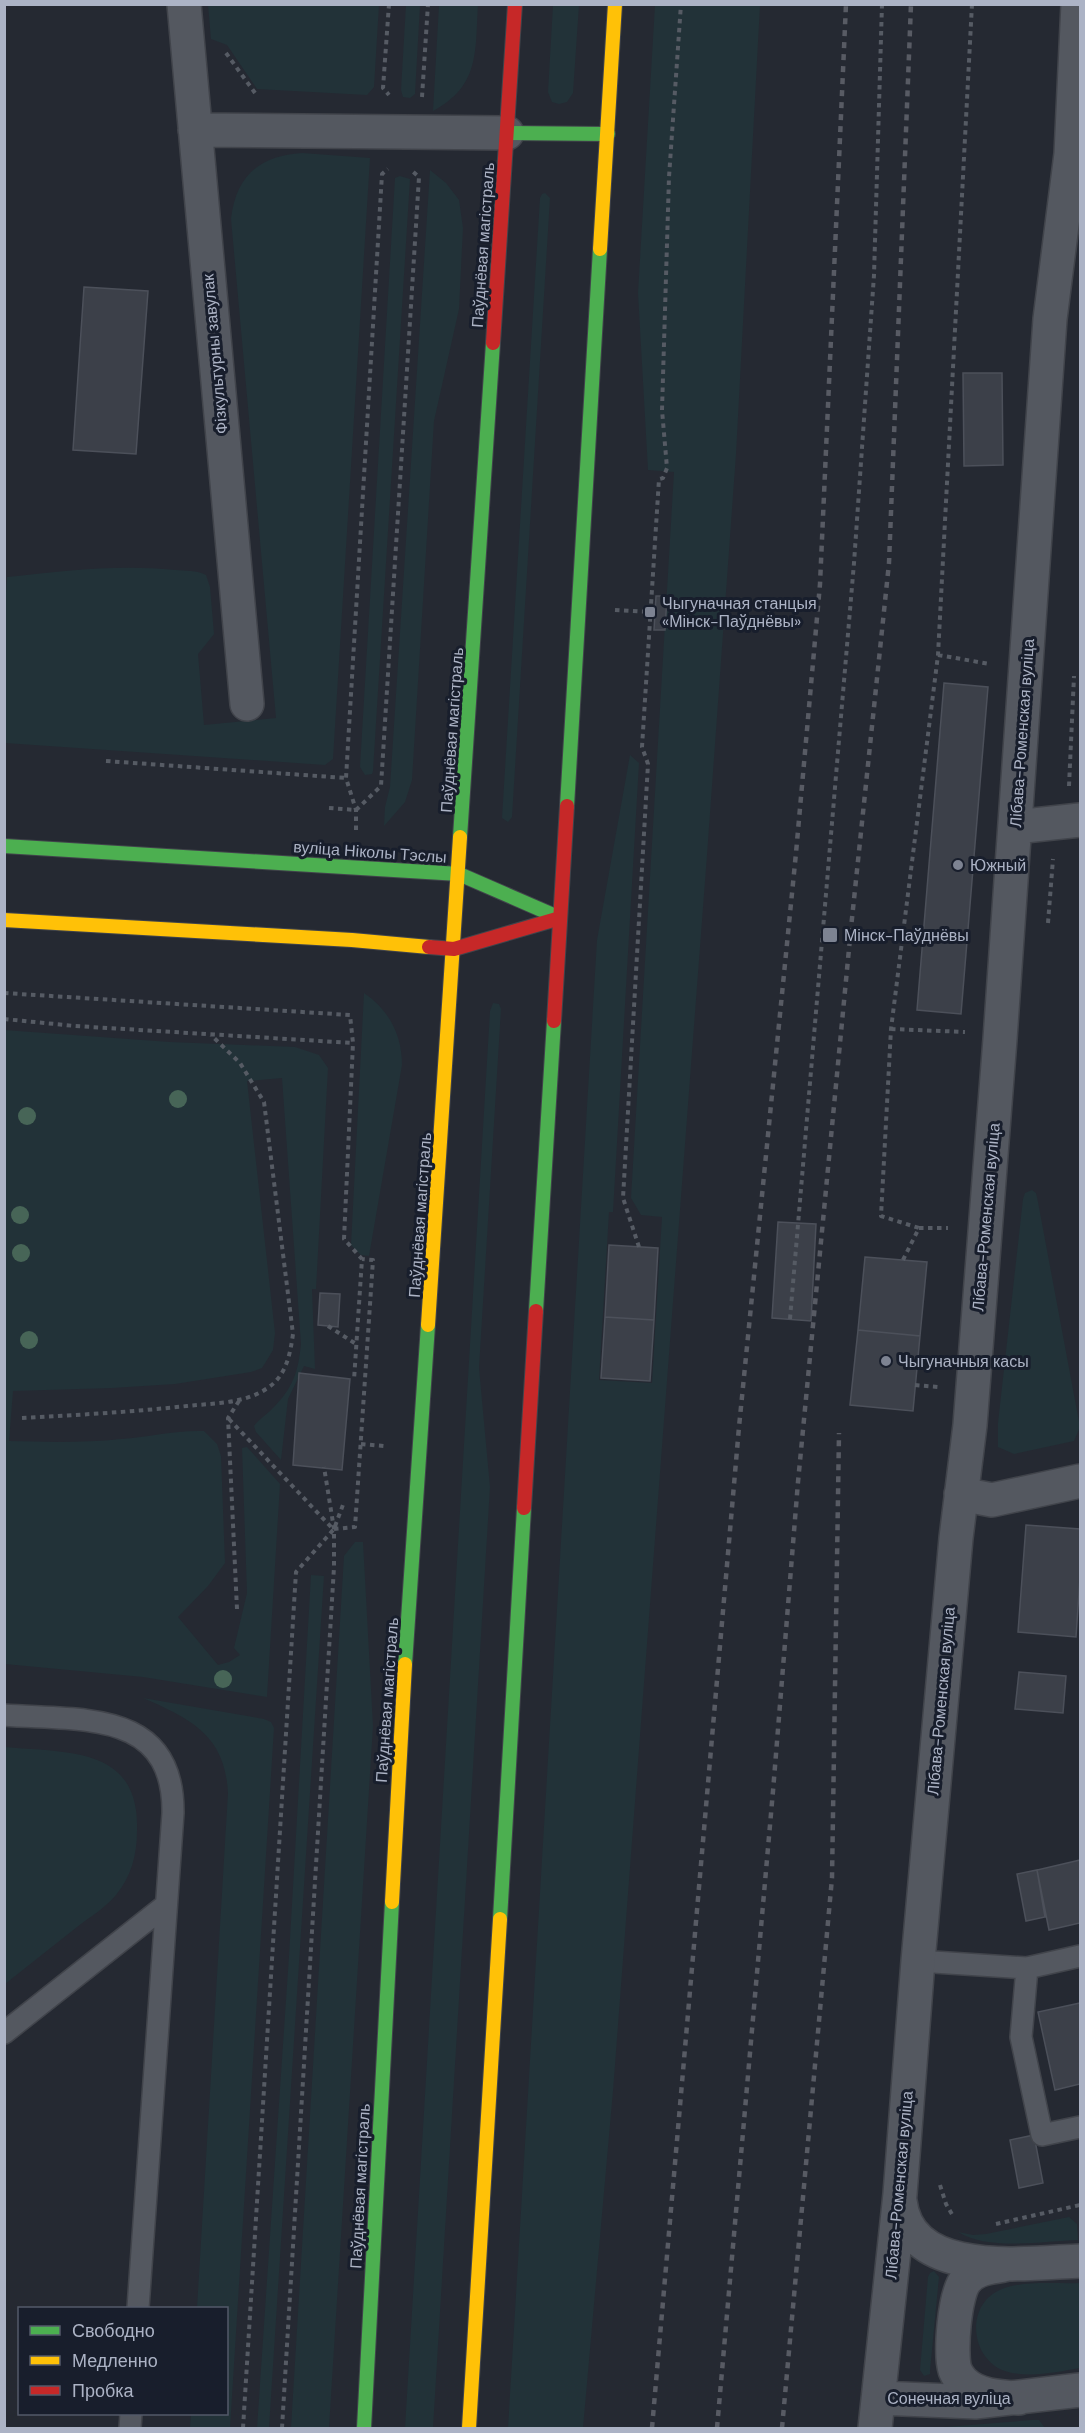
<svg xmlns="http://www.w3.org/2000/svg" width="1085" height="2433" font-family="'DM Sans',sans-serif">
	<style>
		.green { fill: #223238 }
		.building { fill: #3c4049; stroke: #4c505a; stroke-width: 1.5 }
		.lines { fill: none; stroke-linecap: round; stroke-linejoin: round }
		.lane-casing { stroke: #41444b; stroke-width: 24 }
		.street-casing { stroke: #41444b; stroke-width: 36 }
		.fast-casing { stroke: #41444b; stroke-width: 16 }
		.slow-casing { stroke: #41444b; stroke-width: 16 }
		.jam-casing { stroke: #41444b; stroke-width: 16 }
		.path { stroke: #565b64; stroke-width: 4; stroke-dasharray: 4.5 4.5; stroke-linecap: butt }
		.lane { stroke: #545860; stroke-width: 21 }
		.street { stroke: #545860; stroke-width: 33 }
		.fast { stroke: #4caf50; stroke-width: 14 }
		.slow { stroke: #ffc107; stroke-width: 14 }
		.jam { stroke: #c62828; stroke-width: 14 }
		.rail { stroke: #585b64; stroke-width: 4.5; stroke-dasharray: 6 6; stroke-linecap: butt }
		.tree { fill: #476557 }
		.poi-dot { fill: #7d8392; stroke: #181e2c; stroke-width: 2 }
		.labels { text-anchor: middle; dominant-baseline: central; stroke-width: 6; stroke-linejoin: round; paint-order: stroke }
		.street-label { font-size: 16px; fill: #acb3c5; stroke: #181e2c }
		.poi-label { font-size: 16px; fill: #acb3c5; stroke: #181e2c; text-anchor: start }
	</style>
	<rect width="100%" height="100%" fill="#252932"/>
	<path class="green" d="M208 5H379L374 87 367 95 257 89 227 45 211 39Z
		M406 5H420L415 94 410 98 403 97 401 90Z
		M439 5H478C475 52 480 86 433 111Z
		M553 5H579L573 93 567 102 559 104 552 102 548 92Z
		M655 5H760L736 454 707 855 613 2091 583 2428H508L597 940 630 755 639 763 613 1212H609L599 1380 652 1383 662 1217 641 1215 631 1198 674 472 648 470 638 293Z
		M302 153 370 158 333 759 325 765 5 743 4 621 7 577C63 571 118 564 175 570 185 571 197 570 206 575L210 587 214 634 198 654 204 725 276 718 231 219C236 176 259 156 302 153Z
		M430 170 446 183 459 200 463 228 459 309 434 421 412 780 405 802 384 826 385 807 390 787Z
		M400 176 410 179 373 771 372 774 365 775 360 767 395 178Z
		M545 193 550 198 512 817 508 822 502 818 540 198 542 194Z
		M364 993C389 1010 402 1035 402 1065L369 1256 361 1255 351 1245Z
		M493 1003 499 1004 501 1009 479 1368 490 1487 433 2428H405L490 1011Z
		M4 1030 170 1042 295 1047 319 1055 328 1068 316 1289H312L315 1369 304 1366 288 1399 281 1460 256 1432 254 1426C259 1419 266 1415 272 1409 293 1388 298 1373 301 1344L282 1078 247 1081 275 1333 273 1350 267 1360 262 1368 251 1372 175 1384 112 1388 13 1391 9 1441C46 1442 84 1443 121 1439 149 1437 176 1430 204 1431L217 1444 221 1456 225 1563 208 1586 178 1617 218 1665 229 1662 240 1655 234 1648 247 1593 242 1448 247 1447 280 1484 267 1697 143 1677 5 1664Z
		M1032 1190 1036 1193 1038 1202 1080 1427 1074 1441 1014 1454 998 1447V1423L1023 1199 1025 1193Z
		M355 1542H363L373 1726 329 2428H291L344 1556Z
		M311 1575 324 1576 269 2428H257L289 1956Z
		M143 1698 264 1719 271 1722 274 1728 230 2428H190L191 2414H226V2308H197L228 1793C225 1735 191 1719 143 1698Z
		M5 1747C68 1753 140 1746 137 1831 137 1855 131 1877 116 1895 105 1908 90 1917 77 1927 53 1946 29 1965 5 1984Z
		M1069 2217 1077 2224 1078 2240C1045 2241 987 2251 958 2232L973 2235 986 2234Z
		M934 2271 939 2277 930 2371V2374L924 2376 920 2370 928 2277 930 2273Z
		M1080 2283V2368C1057 2372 1025 2379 1002 2370 969 2355 966 2303 1002 2289 1025 2280 1056 2284 1080 2283Z
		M1032 2420H1039L1045 2428H933Z"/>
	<path class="building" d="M84 287 148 291 136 454 73 450Z
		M963 373H1002L1003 465 964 466Z
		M656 596H667L665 630H654Z
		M944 683 988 687 961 1014 917 1010Z
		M778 1222 816 1224 811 1321 772 1318Z
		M609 1245 658 1248 654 1320 605 1317Z
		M865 1257 927 1262 920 1336 858 1330Z
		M320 1293 340 1294 338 1327 318 1325Z
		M605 1317 654 1320 650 1381 601 1378Z
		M858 1330 920 1336 913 1411 850 1405Z
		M299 1373 350 1379 342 1470 293 1465Z
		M1026 1525 1080 1529V1578L1076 1637 1018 1632Z
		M1019 1672 1066 1676 1063 1713 1015 1709Z
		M1080 1860V1923L1049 1930 1037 1870Z
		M1037 1870 1045 1917 1026 1921 1017 1874Z
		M1080 2003V2084L1055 2090 1038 2012Z
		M1034 2135 1043 2183 1019 2188 1010 2140Z"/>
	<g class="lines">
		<defs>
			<path id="lane" d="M4 1715C80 1721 174 1708 173 1813L138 2308
				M918 1961 1027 1968 1080 1956
				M1027 1968 1021 2037 1042 2135 1080 2127
				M4 2033 166 1905
				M130 2428 131 2414"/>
			<path id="street" d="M184 4 247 704
				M195 130 507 133
				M1015 827 1080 820
				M961 1494 992 1500 1080 1481
				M900 2201C909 2280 1025 2263 1080 2261
				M1004 2265C990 2267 975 2269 966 2280 954 2294 950 2354 955 2370 957 2375 960 2379 963 2382 977 2396 1000 2397 1019 2398
				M879 2398 975 2402 1080 2390
				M875 2428 900 2194 918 1961 956 1538 970 1425 1000 1039 1050 319 1071 154 1078 4"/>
			<path id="fast" d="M507 133 608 134
				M567 806 600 249
				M460 837 493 343
				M4 846 459 874 560 918
				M536 1311 554 1021
				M405 1664 428 1325
				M500 1919 524 1508
				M364 2428 392 1902"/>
			<path id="slow" d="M600 249 615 4
				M4 920 352 940 429 947
				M428 1325 460 837
				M392 1902 405 1664
				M469 2428 500 1919"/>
			<path id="jam" d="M493 343 515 4
				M429 947 454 949 560 918
				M554 1021 567 806
				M524 1508 536 1311"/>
		</defs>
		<use href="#lane" class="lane-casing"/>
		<use href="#street" class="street-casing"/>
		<use href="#fast" class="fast-casing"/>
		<use href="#slow" class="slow-casing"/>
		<use href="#jam" class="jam-casing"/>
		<path class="path" d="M389 4 383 88 389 95
			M226 53 255 93
			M422 97 428 4
			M615 610 650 612
			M938 655 990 664
			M106 761 346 778
			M1069 786 1074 676
			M329 808 356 810 381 786 419 177 410 169
			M356 830V810L346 778 382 174 388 169
			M1048 923 1053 859
			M4 993 350 1015 353 1043 344 1239 362 1259 354 1380
			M4 1019 75 1026 353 1043
			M891 1029 965 1032
			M919 1228H948
			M639 1247 623 1198 648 764 642 747 659 479 663 478 667 468 662 410 669 177 681 4
			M903 1260 919 1228 881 1216 891 1029 938 655 972 4
			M790 1319 854 563 874 275 882 4
			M328 1326 356 1344
			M915 1385 938 1387
			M22 1418C77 1415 132 1412 187 1406 213 1403 243 1404 266 1389 286 1377 290 1355 293 1334L264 1102 240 1063 211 1035
			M229 1419 333 1529
			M361 1444 384 1446
			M334 1529 355 1527 373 1260 362 1259
			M237 1609 228 1418 239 1401
			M940 2185 946 2204 953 2216
			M996 2224 1080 2205
			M243 2428 296 1572 334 1529 344 1502
			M282 2428 334 1567V1529L324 1467"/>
		<use href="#lane" class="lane"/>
		<use href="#street" class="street"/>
		<use href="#fast" class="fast"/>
		<use href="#slow" class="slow"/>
		<use href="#jam" class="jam"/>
		<path class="rail" d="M652 2428 739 1427 796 853 820 584 846 4
			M717 2428 773 1791 798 1482 851 928 889 563 911 4
			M782 2428 832 1878 839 1433"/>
	</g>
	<g class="tree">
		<circle cx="178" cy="1099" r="9"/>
		<circle cx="27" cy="1116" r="9"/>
		<circle cx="20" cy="1215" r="9"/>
		<circle cx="21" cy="1253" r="9"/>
		<circle cx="29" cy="1340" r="9"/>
		<circle cx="223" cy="1679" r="9"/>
	</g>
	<g class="poi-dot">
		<rect x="644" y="606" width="12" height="12" rx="3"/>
		<circle cx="958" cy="865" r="6"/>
		<rect x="822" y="927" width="16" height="16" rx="3"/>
		<circle cx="886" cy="1361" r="6"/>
	</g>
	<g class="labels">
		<g class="street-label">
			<text transform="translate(483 245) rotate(-86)">Паўднёвая магістраль</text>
			<text transform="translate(215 354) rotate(-95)">Фізкультурны завулак</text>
			<text transform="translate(452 730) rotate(-86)">Паўднёвая магістраль</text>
			<text transform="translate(1022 733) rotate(-86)">Лібава-Роменская вуліца</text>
			<text transform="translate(370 852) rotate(4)">вуліца Ніколы Тэслы</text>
			<text transform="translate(420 1215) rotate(-86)">Паўднёвая магістраль</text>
			<text transform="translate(986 1217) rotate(-85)">Лібава-Роменская вуліца</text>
			<text transform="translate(387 1700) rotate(-86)">Паўднёвая магістраль</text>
			<text transform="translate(941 1701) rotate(-85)">Лібава-Роменская вуліца</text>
			<text transform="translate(899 2185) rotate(-85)">Лібава-Роменская вуліца</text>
			<text transform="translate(360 2186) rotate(-87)">Паўднёвая магістраль</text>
			<text x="949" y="2398">Сонечная вуліца</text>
		</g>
		<g class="poi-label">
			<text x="662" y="603">Чыгуначная станцыя<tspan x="662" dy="18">«Мінск-Паўднёвы»</tspan></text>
			<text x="970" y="865">Южный</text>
			<text x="844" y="935">Мінск-Паўднёвы</text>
			<text x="898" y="1361">Чыгуначныя касы</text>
		</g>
	</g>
	<rect width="1085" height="2433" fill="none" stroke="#acb3c5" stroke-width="12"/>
	<rect x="18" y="2307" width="210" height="108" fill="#181e2c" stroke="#535a69" stroke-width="1.5"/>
	<rect x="30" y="2326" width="30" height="9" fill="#4caf50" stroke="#535a69" stroke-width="1.5"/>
	<text x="72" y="2337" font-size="18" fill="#acb3c5">Свободно</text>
	<rect x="30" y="2356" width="30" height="9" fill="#ffc107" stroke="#535a69" stroke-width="1.5"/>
	<text x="72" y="2367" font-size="18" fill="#acb3c5">Медленно</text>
	<rect x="30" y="2386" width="30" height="9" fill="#c62828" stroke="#535a69" stroke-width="1.5"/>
	<text x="72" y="2397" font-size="18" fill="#acb3c5">Пробка</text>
</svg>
